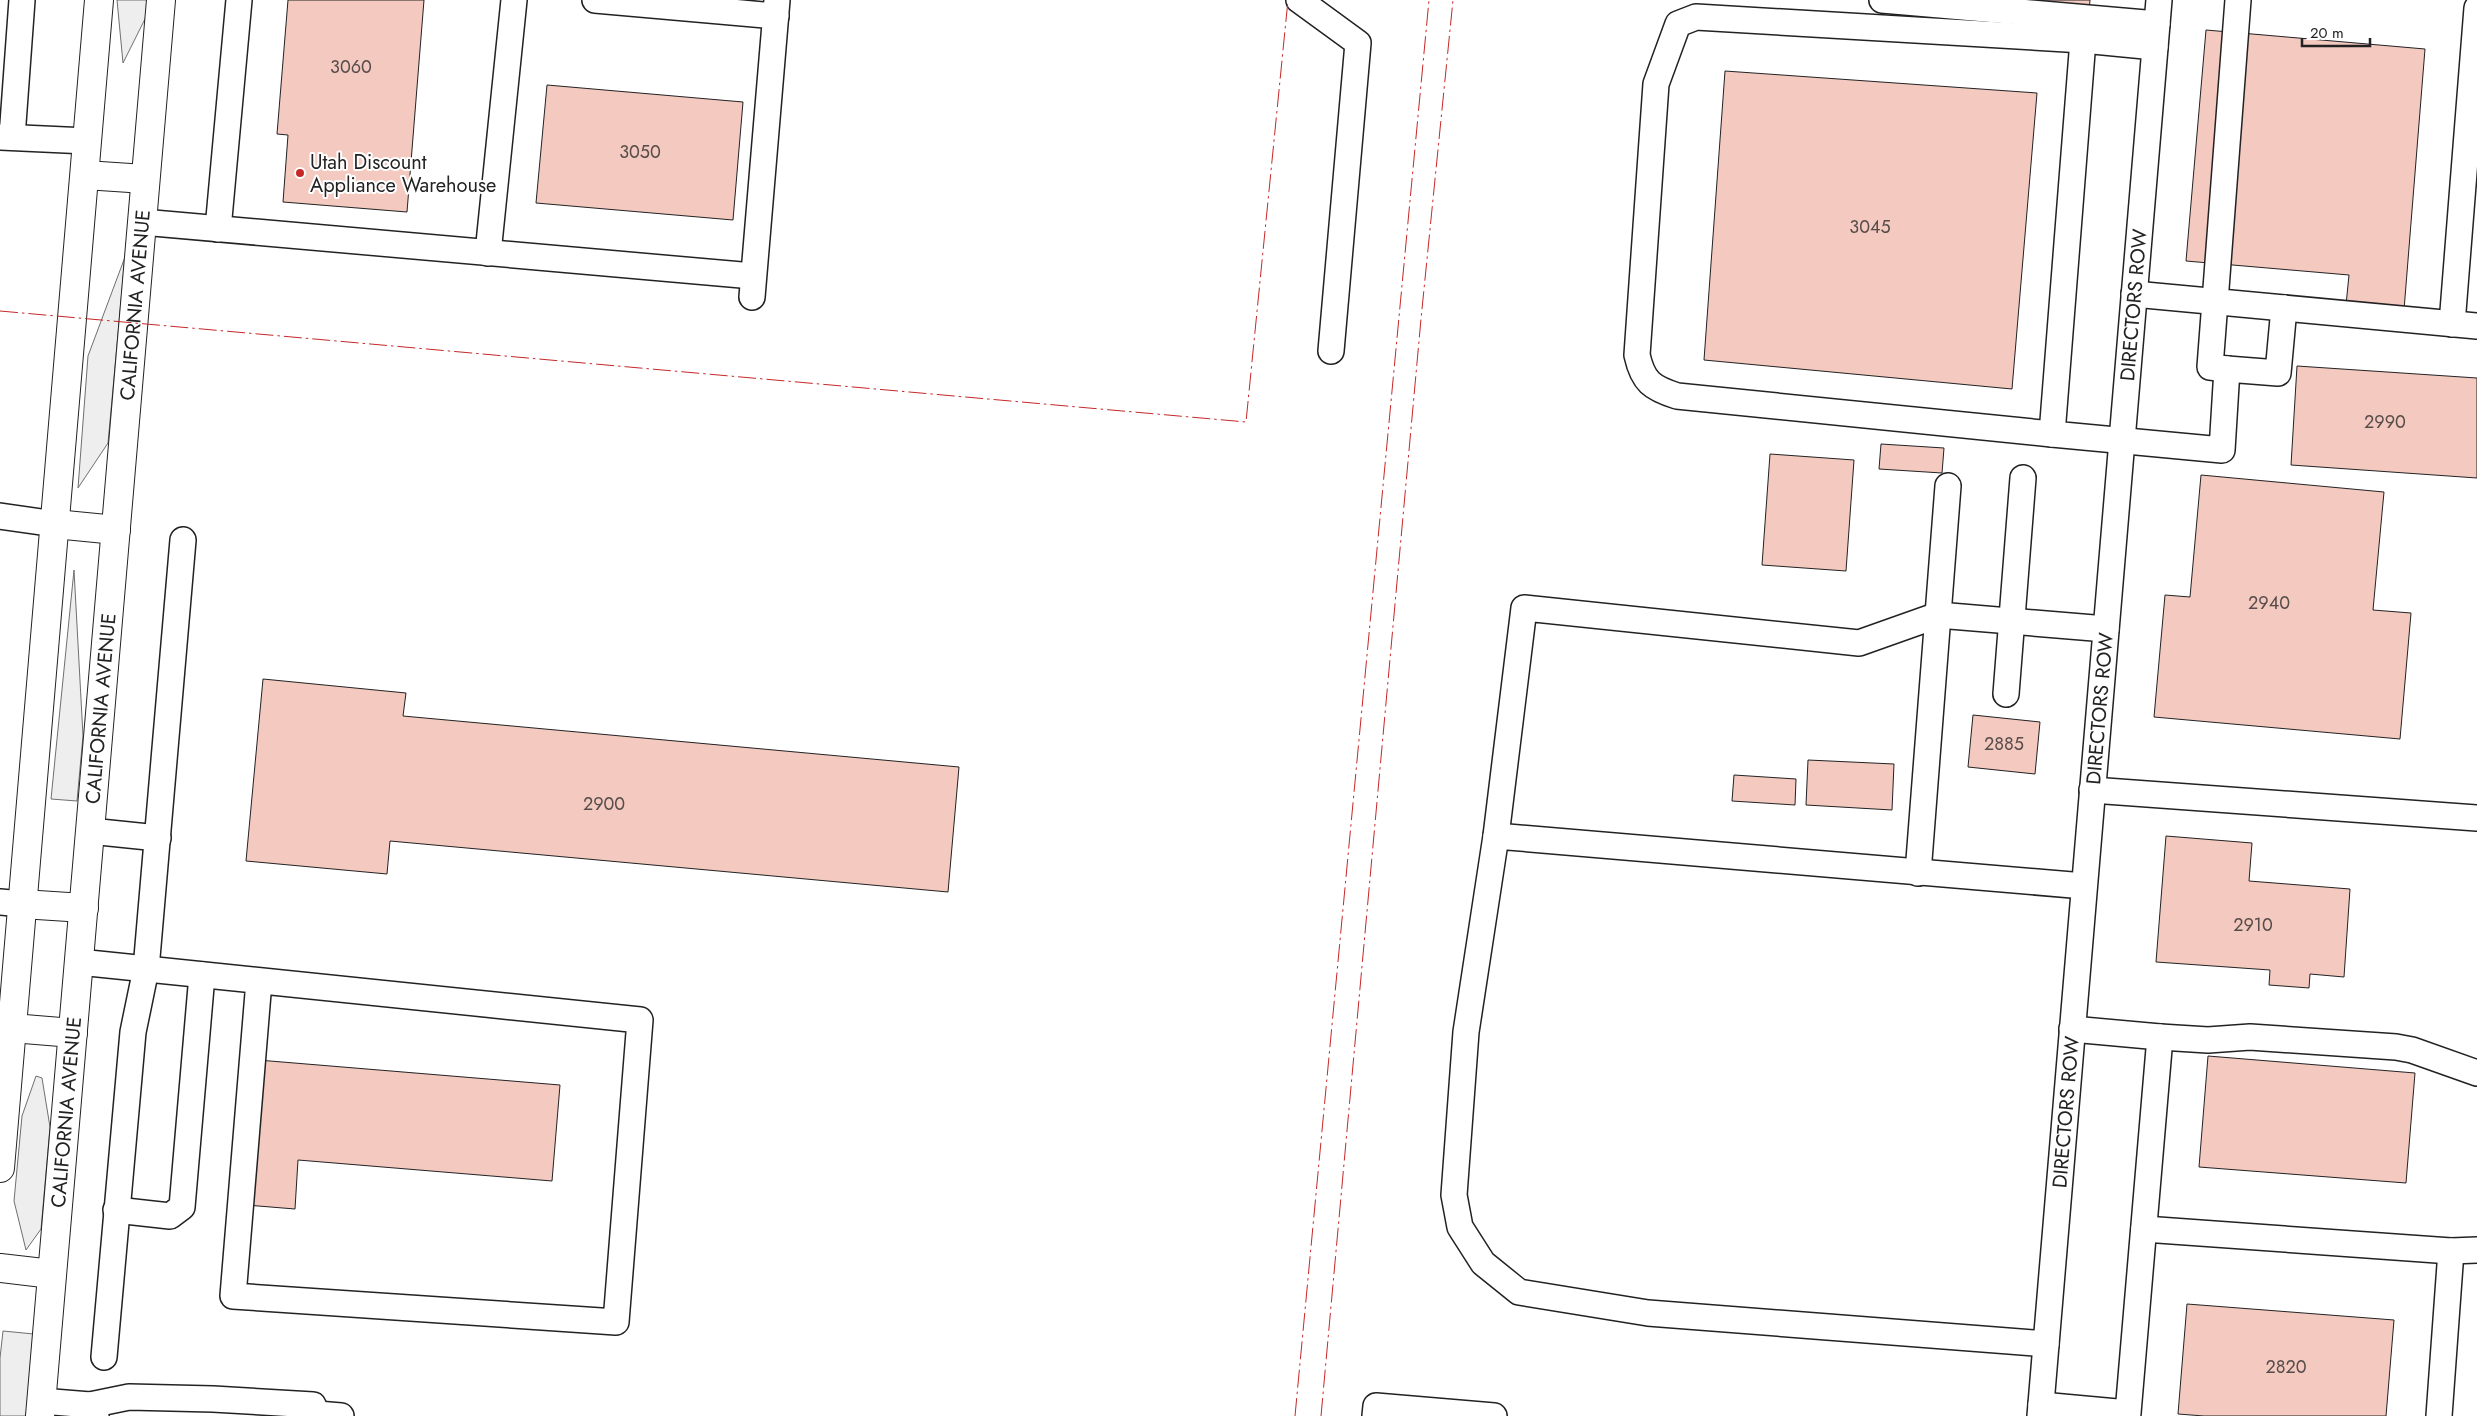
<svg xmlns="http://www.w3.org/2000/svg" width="2477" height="1416" font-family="Jost,sans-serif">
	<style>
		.green { fill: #eee; stroke: #6f6f6f }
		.building { fill: #f3c9c0; stroke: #222 }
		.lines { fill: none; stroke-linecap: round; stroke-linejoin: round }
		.minor-casing { stroke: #222; stroke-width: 28 }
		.major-casing { stroke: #222; stroke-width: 30 }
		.minor { stroke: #fff; stroke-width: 25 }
		.major { stroke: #fff; stroke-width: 28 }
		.power { stroke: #c62828; stroke-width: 1; stroke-dasharray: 18 4 2.5 4; stroke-linecap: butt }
		.poi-dot { fill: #c62828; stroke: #fff; stroke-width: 2 }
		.labels { text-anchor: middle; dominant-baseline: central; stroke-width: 4; stroke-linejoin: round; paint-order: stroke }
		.number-label { font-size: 18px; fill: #564c4a }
		.poi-label { font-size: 20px; fill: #222; stroke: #fff; text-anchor: start }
		.street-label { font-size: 20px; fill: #222; stroke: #fff }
	</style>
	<rect width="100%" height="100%" fill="#fff"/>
	<path class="green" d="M117 0H147L146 17 123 63Z
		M125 257 108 443 78 488 88 356Z
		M74 570 83 736 77 801 51 799Z
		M36 1076 42 1078 50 1127 41 1229 26 1250 14 1201 22 1116Z
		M3 1331 34 1334 27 1416H0V1358Z"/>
	<path class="building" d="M288 0H424L407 212 283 202 288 135 277 134Z
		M1905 0H2090L2089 12Z
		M2206 30 2425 49 2404 310 2346 305 2349 275 2186 261Z
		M1725 71 2037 93 2012 389 1704 360Z
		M547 85 743 102 733 220 536 203Z
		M2297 366 2477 378V478L2291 465Z
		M1881 444 1944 448 1942 473 1879 469Z
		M1770 454 1854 460 1846 571 1762 565Z
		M2201 475 2384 492 2373 610 2411 613 2400 739 2154 717 2165 595 2190 597Z
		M263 679 406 693 403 716 959 767 948 892 390 841 387 874 246 861Z
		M1973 715 2040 722 2035 774 1968 767Z
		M1808 760 1894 764 1892 810 1806 805Z
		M1734 775 1796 779 1795 805 1732 801Z
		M2166 836 2252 843 2249 881 2350 889 2344 977 2310 974 2309 988 2269 985 2270 970 2156 962Z
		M2208 1056 2415 1073 2406 1183 2199 1167Z
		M258 1060 560 1085 552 1181 298 1160 295 1209 246 1205Z
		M2187 1304 2394 1320 2386 1416H2204L2178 1414Z"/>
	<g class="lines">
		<defs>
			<g id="minor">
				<path d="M595 0 776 16"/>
				<path d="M1299 0 1358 43 1331 351"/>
				<path d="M1882 0 2157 24"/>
				<path d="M2155 47 2083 40 2052 434 2222 450 2227 369 2278 373 2284 308"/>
				<path d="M0 137 87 141"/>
				<path d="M12 137 22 0"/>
				<path d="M142 222 753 276"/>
				<path d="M218 229 239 0"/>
				<path d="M488 253 514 0"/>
				<path d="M2134 294 2477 326"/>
				<path d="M752 297 777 0"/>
				<path d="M2452 324 2477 8"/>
				<path d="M2227 369 2210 367 2238 0"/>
				<path d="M2052 434 1677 396C1652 388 1643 382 1637 355L1656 84 1678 24 1696 17 2083 40"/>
				<path d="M0 516 55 524"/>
				<path d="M2006 694 2023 478"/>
				<path d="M2092 790 2477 818"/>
				<path d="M90 831 158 838"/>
				<path d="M1496 836 1524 608 1859 643 1938 615 2106 629"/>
				<path d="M1918 873 1948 486"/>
				<path d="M0 902 22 904"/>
				<path d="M79 962 640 1020 616 1322 233 1296 259 981"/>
				<path d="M2160 1037 2208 1040 2250 1037 2396 1047 2412 1050 2477 1073"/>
				<path d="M116 1210 170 1216 182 1207 202 975"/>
				<path d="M2144 1229 2451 1251 2477 1250"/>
				<path d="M2046 1344 1648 1313 1519 1292 1483 1263 1460 1227 1454 1195 1466 1032 1496 836 2084 886"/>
				<path d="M104 1357 133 1032 146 969 183 540"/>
				<path d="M41 1401 90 1405 96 1416"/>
				<path d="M90 1405 129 1397 213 1399 313 1405 318 1416"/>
				<path d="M2041 1405 2128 1413 2160 1037 2072 1029"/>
				<path d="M317 1414 341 1416"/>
				<path d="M1375 1416 1376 1406 1494 1416"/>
				<path id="s1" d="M2040 1416 2159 0"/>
				<path d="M2439 1416 2451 1251"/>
			</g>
			<g id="major">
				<path d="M85 175 145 179"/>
				<path d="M55 524 116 530"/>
				<path d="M22 904 84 908"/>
				<path d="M12 1028 73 1033"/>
				<path d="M0 1168 99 0"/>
				<path d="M0 1268 52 1274"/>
				<path id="s2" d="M40 1416 161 0"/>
			</g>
		</defs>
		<use href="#minor" class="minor-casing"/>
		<use href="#major" class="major-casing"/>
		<use href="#minor" class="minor"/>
		<use href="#major" class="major"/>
		<path class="power" d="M0 311 1246 422 1288 0
			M1295 1416 1429 0
			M1321 1416 1421 319 1453 0"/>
	</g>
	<circle class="poi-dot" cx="300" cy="173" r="5"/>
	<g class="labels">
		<g class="number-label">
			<text x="351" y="67">3060</text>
			<text x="640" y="152">3050</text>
			<text x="1870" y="227">3045</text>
			<text x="2385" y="422">2990</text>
			<text x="2269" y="603">2940</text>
			<text x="2004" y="744">2885</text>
			<text x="604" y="804">2900</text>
			<text x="2253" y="925">2910</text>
			<text x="2286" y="1367">2820</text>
		</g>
		<g class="poi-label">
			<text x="310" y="162">Utah Discount<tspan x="310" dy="23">Appliance Warehouse</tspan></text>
		</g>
		<g class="street-label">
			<text stroke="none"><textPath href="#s2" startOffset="1115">CALIFORNIA AVENUE</textPath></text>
			<text stroke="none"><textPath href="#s1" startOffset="1115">DIRECTORS ROW</textPath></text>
			<text stroke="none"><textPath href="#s2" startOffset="710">CALIFORNIA AVENUE</textPath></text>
			<text stroke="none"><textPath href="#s1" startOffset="710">DIRECTORS ROW</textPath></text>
			<text stroke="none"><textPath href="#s2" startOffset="305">CALIFORNIA AVENUE</textPath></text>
			<text stroke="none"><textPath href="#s1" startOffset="305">DIRECTORS ROW</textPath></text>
		</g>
	</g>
	<path d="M2302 38v8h68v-8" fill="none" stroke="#222222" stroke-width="2.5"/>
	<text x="2310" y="38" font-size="15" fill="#222222" stroke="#ffffff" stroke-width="4" paint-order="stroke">20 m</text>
</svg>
